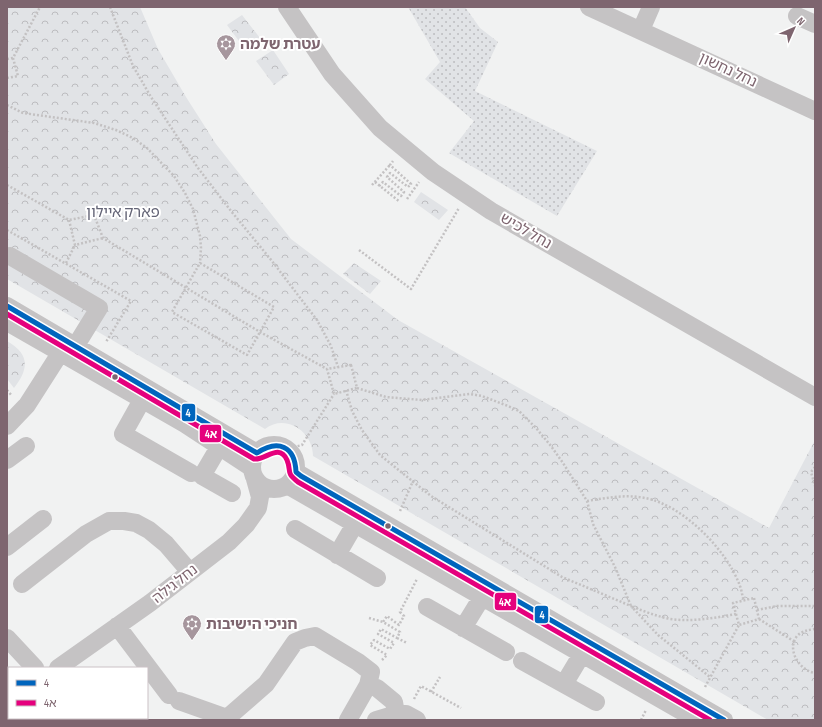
<svg xmlns="http://www.w3.org/2000/svg" width="822" height="727" font-family="'Sofia Sans Condensed','Noto Sans Hebrew',sans-serif">
	<style>
		.grass { fill: url(#grass-dots) }
		.park { fill: url(#park-crowns) }
		.lines { fill: none; stroke-linecap: round; stroke-linejoin: round }
		.path { stroke: #c3c1c2; stroke-width: 2.5; stroke-dasharray: 2 2; stroke-linecap: butt }
		.minor { stroke: #c5c3c4; stroke-width: 18 }
		.bus-1-casing { stroke: #fff; stroke-width: 8 }
		.bus-2-casing { stroke: #fff; stroke-width: 8 }
		.bus-1 { stroke: #0065bd; stroke-width: 5 }
		.bus-2 { stroke: #e5007d; stroke-width: 5 }
		.bus-dot { fill: #7e656f; stroke: #fff; stroke-width: 1.5 }
		.labels { text-anchor: middle; dominant-baseline: central; stroke-width: 4; stroke-linejoin: round; paint-order: stroke }
		.poi-label { font-size: 15px; font-weight: bold; fill: #7e656f; stroke: #fff; text-anchor: start }
		.street-label { font-size: 15px; fill: #7e656f; stroke: #fff }
		.park-label { font-size: 15px; fill: #636476; stroke: #fff }
		.line-badge { stroke: #fff; stroke-width: 1.5 }
		.badge-label { font-size: 11px; text-anchor: middle; font-weight: bold; fill: #fff }
	</style>
	<defs>
		<pattern id="grass-dots" width="8" height="8" patternUnits="userSpaceOnUse"><rect width="8" height="8" fill="#e1e3e6"/><path d="M2 2h.1M6 6h.1" fill="none" stroke="#bcbcbf" stroke-width="1.8" stroke-linecap="round"/></pattern>
		<pattern id="park-crowns" width="20" height="18" patternUnits="userSpaceOnUse"><rect width="20" height="18" fill="#e1e3e6"/><path d="M2 6a3 3 0 1 1 6 0M12 15a3 3 0 1 1 6 0" fill="none" stroke="#bcbcbf"/></pattern>
	</defs>
	<rect width="100%" height="100%" fill="#f1f2f2"/>
	<path class="grass" d="M408 7H465L480 28 498 42 475 91 597 151 557 216 449 153 474 121 425 79 440 62Z"/>
	<path class="park" d="M7 7H140L158 49 186 97 216 144 291 239 398 320 769 528 815 440V720H768L313 456C313 432 286 413 265 429L7 279Z
		M242 15 260 38 245 49 227 25Z
		M273 50 289 74 274 85 256 61Z
		M421 192 448 210 439 220 414 202Z
		M354 263 381 281 370 294 343 274Z
		M7 341C30 354 29 369 14 388L7 379Z"/>
	<g class="lines">
		<path class="path" d="M110 7 133 66 151 97 198 168 231 211 272 261 317 320 331 346 338 367
			M7 59 13 58
			M7 78 18 76 13 58 40 7
			M7 105 23 113 94 123 116 130 133 138 147 148 174 176 185 193 193 209 200 236 201 248 200 263
			M375 182 400 202
			M7 185 69 220 94 215 103 238 260 332 327 369
			M372 185 390 165
			M379 186 383 182 401 196 404 192 387 177 390 173 408 187 411 184 390 165 393 161
			M407 199 419 182
			M69 220 75 245 103 238
			M7 230 131 301 106 342
			M359 250 411 289 459 208
			M66 263 75 245
			M200 263 274 307 247 355 172 312Z
			M351 365 357 388 334 394 327 369Z
			M357 388 386 397 422 400 470 394 482 396 508 406 519 411 536 428 551 446 563 463 587 501 593 524 615 567 631 606C643 611 656 616 670 619 692 622 715 618 736 614
			M7 390 12 396
			M346 390 352 411 362 430 380 455 431 496 562 577 631 606 658 635 710 677
			M286 449 302 445 334 394
			M815 467 811 472 815 486
			M587 501C606 498 625 494 645 498 683 505 727 550 740 586 742 591 742 596 744 601
			M400 511 413 481
			M754 598 759 619 739 625 733 603Z
			M757 610 777 606H815
			M369 618 383 622
			M759 619 795 642
			M815 629C808 630 802 631 797 636 786 650 800 671 815 673
			M397 638 407 643
			M382 660 387 655 370 645 374 640 390 649 394 643 378 634 381 629 397 638 400 632 383 622 387 616 399 625 404 616 400 612 417 579
			M705 687 739 625
			M431 692 440 677
			M414 699 421 686 461 708
			M641 720 646 710"/>
		<path class="minor" d="M287 7 332 74 380 128 433 172 491 211 815 397
			M589 7 815 111
			M797 16 815 24
			M641 30 651 7
			M10 256 99 308 70 355
			M7 306 257 453
			M7 322 185 424 252 468
			M142 400 123 434 191 473
			M7 426 27 405 66 344
			M252 467a22 22 0 1 1 44 0a22 22 0 1 1-44 0Z
			M219 447 202 476 232 493
			M7 460 26 446
			M296 472 724 720
			M287 485 697 720
			M295 529 377 578
			M7 547 43 519
			M337 555 355 524
			M22 584 86 534 109 521H124L136 523 149 530 166 544 190 572
			M427 607 506 652
			M117 626 169 695
			M463 628 482 597
			M7 638 35 668
			M522 661 596 702
			M58 668 150 603 229 542 246 525 258 508 260 497 255 479
			M564 684 582 654
			M179 701 227 718 266 684 295 642 305 638 315 636 358 662 371 672 368 685
			M7 706 9 704
			M396 714H406L417 720
			M19 720 20 718
			M348 720 368 685 377 688 394 702 396 714 376 720"/>
		<defs>
			<path id="bus-1" d="M7 306 257 453C278 439 295 446 296 472L301 476 724 720"/>
			<path id="bus-2" d="M7 314 254 459C265 461 279 442 287 460 292 472 285 472 298 482L710 720"/>
		</defs>
		<use href="#bus-1" class="bus-1-casing"/>
		<use href="#bus-2" class="bus-2-casing"/>
		<use href="#bus-1" class="bus-1"/>
		<use href="#bus-2" class="bus-2"/>
	</g>
	<defs>
		<symbol id="synagogue-pin" viewBox="-11 -11 22 30"><path d="M0 17L-7.5 6A9.5 9.5 0 1 1 7.5 6Z" fill="#a6969d" stroke="#fff"/><path d="M0-6.5L5.6 3.2H-5.6ZM0 6.5L5.6-3.2H-5.6Z" fill="#fff"/></symbol>
	</defs>
	<g fill-rule="evenodd">
		<use href="#synagogue-pin" x="215" y="33" width="22" height="30"/>
		<use href="#synagogue-pin" x="181" y="613" width="22" height="30"/>
	</g>
	<g class="bus-dot">
		<circle cx="115" cy="377" r="3.5"/>
		<circle cx="388" cy="526" r="3.5"/>
	</g>
	<g class="labels">
		<g class="poi-label">
			<text x="240" y="44">עטרת שלמה</text>
			<text x="206" y="624">חניכי הישיבות</text>
		</g>
		<g class="street-label">
			<text transform="translate(728 70) rotate(25)">נחל נחשון</text>
			<text transform="translate(526 231) rotate(30)">נחל לכיש</text>
			<text transform="translate(175 584) rotate(-38)">נחל גילה</text>
		</g>
		<g class="park-label">
			<text x="123" y="212">פארק איילון</text>
		</g>
	</g>
	<g class="line-badge">
		<rect x="181" y="403" width="15" height="19" rx="4" fill="#0065bd"/>
		<rect x="199" y="424" width="23" height="19" rx="4" fill="#e5007d"/>
		<rect x="494" y="592" width="23" height="19" rx="4" fill="#e5007d"/>
		<rect x="534" y="605" width="15" height="19" rx="4" fill="#0065bd"/>
	</g>
	<g class="badge-label">
		<text x="188" y="417">4</text>
		<text x="211" y="438">4א</text>
		<text x="505" y="606">4א</text>
		<text x="542" y="619">4</text>
	</g>
	<rect width="822" height="727" fill="none" stroke="#7e656f" stroke-width="16"/>
	<rect x="8" y="667" width="140" height="52" fill="#ffffff" stroke="#cbc1c5"/>
	<rect x="16" y="680" width="20" height="6" fill="#0065bd" stroke="#cbc1c5"/>
	<text x="44" y="687" font-size="12" fill="#7e656f">4</text>
	<rect x="16" y="700" width="20" height="6" fill="#e5007d" stroke="#cbc1c5"/>
	<text x="44" y="707" font-size="12" fill="#7e656f">4א</text>
	<g transform="translate(794 28) rotate(45)" stroke="#ffffff" stroke-width="3" paint-order="stroke">
	<path d="M0-3L7 15L0 10L-7 15Z" fill="#7e656f"/>
	<text y="-6" font-size="11" font-weight="bold" text-anchor="middle" fill="#7e656f">N</text>
	</g>
</svg>
